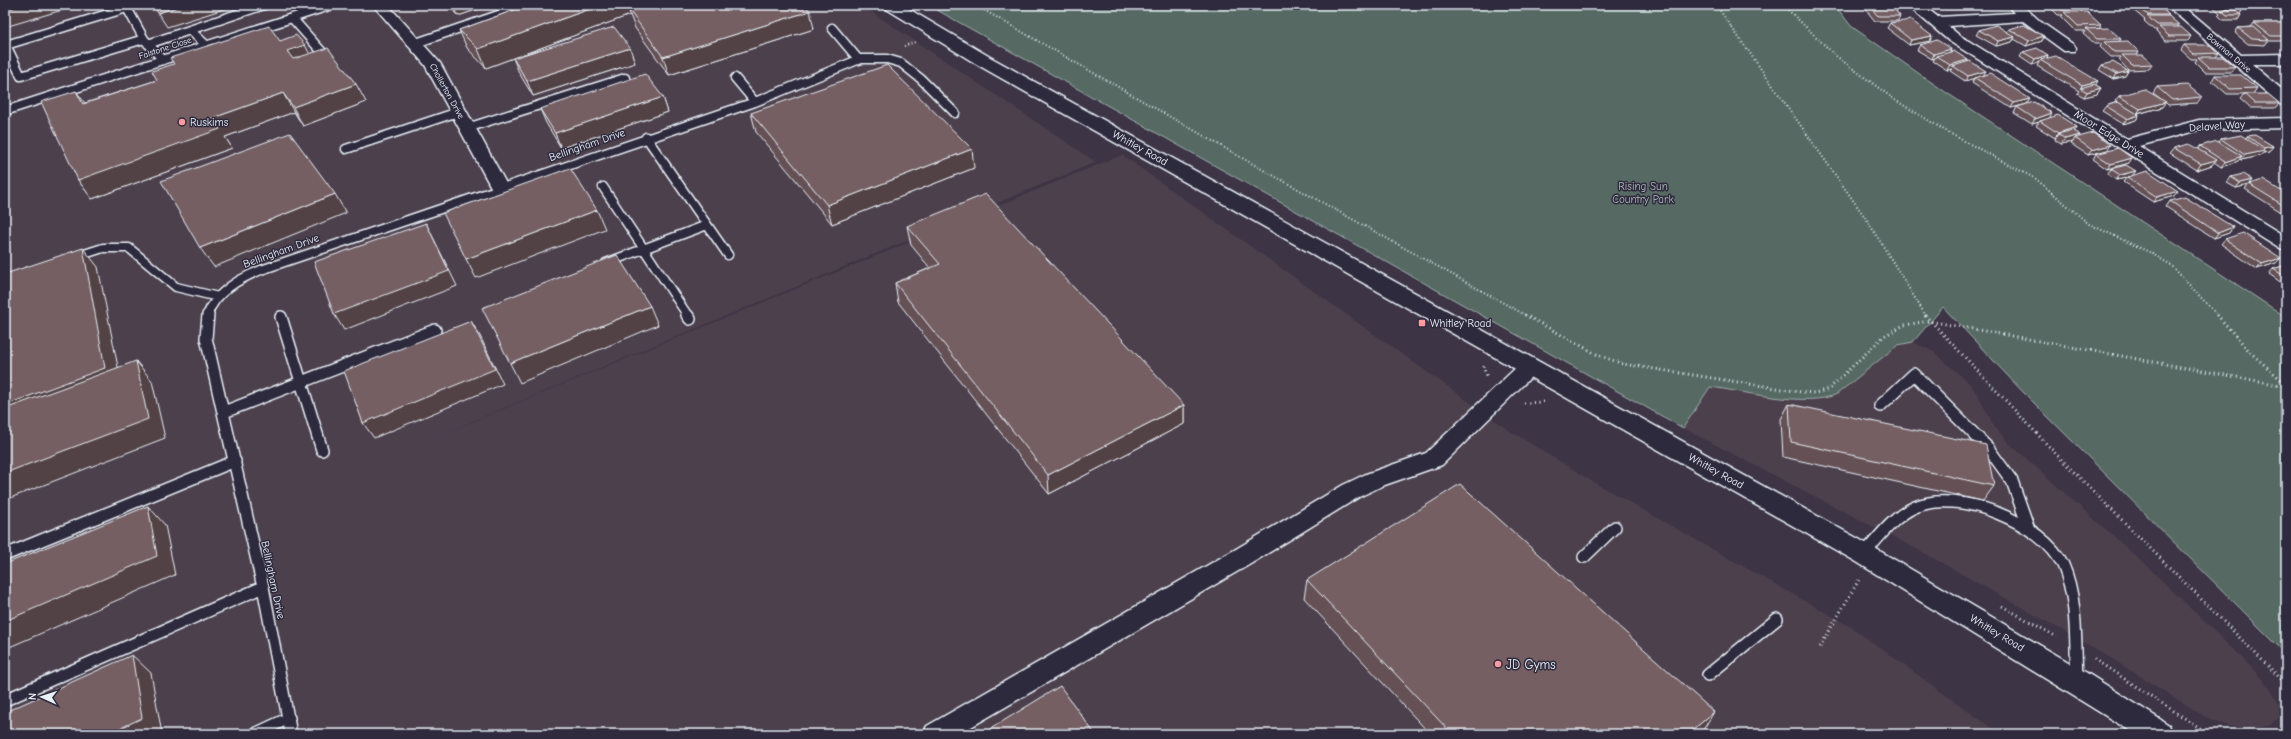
<svg xmlns="http://www.w3.org/2000/svg" width="2291" height="739" font-family="'Comic Neue',sans-serif">
	<style>
		.built { fill: #4e414e }
		.green { fill: #566a64; stroke: #9faeae }
		.lines { fill: none; stroke-linecap: round; stroke-linejoin: round }
		.lane-far1-casing { stroke: #e8f1f8; stroke-width: 11 }
		.lane-casing { stroke: #e8f1f8; stroke-width: 14 }
		.street-casing { stroke: #e8f1f8; stroke-width: 3 }
		.primary-casing { stroke: #e8f1f8; stroke-width: 3 }
		.path-far1 { stroke: #e8f1f8; stroke-width: 2; stroke-dasharray: 1 2.5; stroke-linecap: butt }
		.path { stroke: #e8f1f8; stroke-width: 3; stroke-dasharray: 1 3.5; stroke-linecap: butt }
		.lane-far1 { stroke: #2f2a3d; stroke-width: 8 }
		.lane { stroke: #2f2a3d; stroke-width: 11 }
		.street { fill: #2f2a3d; fill-rule: evenodd }
		.primary { fill: #2f2a3d; fill-rule: evenodd }
		.wall { fill: #655155; stroke: #e8f1f8 }
		.shaded-wall { fill: #524245; stroke: #e8f1f8 }
		.building { fill: #755e63; stroke: #e8f1f8 }
		.poi-dot { fill: #ff9aa2; stroke: #2f2a3d; stroke-width: 1.5 }
		.labels { text-anchor: middle; dominant-baseline: central; stroke-width: 3; stroke-linejoin: round; paint-order: stroke }
		.far-street-label { font-size: 9px; fill: #e8f1f8; stroke: #2f2a3d }
		.poi-label { font-size: 11px; fill: #e8f1f8; stroke: #2f2a3d; text-anchor: start }
		.street-label { font-size: 11px; fill: #e8f1f8; stroke: #2f2a3d }
		.park-label { font-size: 11px; fill: #aebbbd; stroke: #2f2a3d }
		.near-poi-label { font-size: 13px; fill: #e8f1f8; stroke: #2f2a3d; text-anchor: start }
	</style>
	<rect width="100%" height="100%" fill="#3d3445"/>
	<filter id="ink" filterUnits="userSpaceOnUse"><feTurbulence type="fractalNoise" baseFrequency=".025" numOctaves="2"/><feDisplacementMap in="SourceGraphic" scale="8" xChannelSelector="R" yChannelSelector="G"/><feConvolveMatrix kernelMatrix="1 2 1 2 8 2 1 2 1" color-interpolation-filters="sRGB"/></filter>
	<g filter="url(#ink)">
		<path class="built" d="M5 5H861L1096 162 401 451 1122 155 1510 431 1595 483 1851 627 2000 734H5Z
			M1913 342 1934 352 1969 383 1978 395 1995 428 2011 445 2149 568 2251 667 2269 687 2279 704V718L2268 726 2248 729 2229 726 2209 719 2101 652 1926 554 1683 428 1710 387 1798 399 1828 398 1837 394 1898 345Z"/>
		<path class="green" d="M928 5H1835L1851 26 1944 91 2286 317V654L2022 391 1943 307 1913 342 1898 345 1837 394C1809 408 1742 391 1710 387L1683 428Z"/>
		<g class="lines">
			<defs>
				<path id="lane-far1" d="M127 8 144 39 21 76 6 45Z
					M292 18 323 53
					M832 28 859 60
					M190 30 207 46
					M144 39 163 60
					M416 43 528 5
					M148 44 264 5
					M735 78 755 102
					M5 111 332 5
					M467 128 625 78
					M646 137 728 255
					M346 149 458 112
					M603 187 688 316
					M75 257 103 248H129L176 287 218 297
					M606 263 707 225
					M207 316C215 292 239 279 261 270L755 102 860 59H887L901 63 921 79 955 113"/>
				<path id="lane" d="M208 315 206 338 263 587 291 734
					M687 315 690 319
					M281 317 322 450
					M1880 406 1914 374 1988 448 2012 481 2029 529
					M224 412 435 330
					M1864 554C1879 537 1894 516 1915 507 1958 488 2043 523 2063 565 2078 599 2075 643 2077 679
					M5 555 235 461
					M1584 557 1615 527
					M1708 675 1777 619
					M5 700 263 587
					M255 734 289 718"/>
				<path id="street" d="M373 5H388L440 63 508 187 505 191H493L425 65Z
					M1907 5H1923L1938 17 2014 13 2010 8 2012 5H2022L2041 22 2074 45 2076 48 2074 51H2064L2023 21 1948 26 1959 35 2127 139 2199 120 2286 118V128L2199 130 2139 146 2286 237V251L2280 249 1949 41Z
					M2166 5H2182L2241 55 2286 54V64H2252L2286 93V106L2280 104Z
					M1529 360 1536 362 1539 367 1536 372 1442 465 1382 486 1359 497 1252 563 959 734H923L927 726 1236 549 1343 485 1366 474 1426 453 1522 362Z"/>
				<path id="primary" d="M883 5H902L990 57 1873 547 2087 673 2169 725 2173 734H2135L1855 561 978 65 885 8Z"/>
			</defs>
			<use href="#lane-far1" class="lane-far1-casing"/>
			<use href="#lane" class="lane-casing"/>
			<use href="#street" class="street-casing"/>
			<use href="#primary" class="primary-casing"/>
			<path class="path-far1" d="M975 5 1251 163 1527 316
				M1716 5 1867 220 1926 316
				M1783 5 1836 56 1895 100 1949 133 2036 179 2089 224 2149 252 2171 265 2218 316
				M904 46 915 42"/>
			<path class="path" d="M1525 315 1598 355 1623 364 1801 392 1815 393 1829 389 1884 336 1904 325 1929 321 2286 386
				M1925 315 2057 455 2286 684
				M2217 315 2252 354 2286 384
				M1483 366 1487 378
				M1524 403 1545 402
				M2002 606 2057 637
				M1820 647 1860 578
				M2094 659 2209 734"/>
			<use href="#lane-far1" class="lane-far1"/>
			<use href="#lane" class="lane"/>
			<use href="#street" class="street"/>
			<use href="#primary" class="primary"/>
		</g>
		<path class="wall" d="M447 5H490L458 16Z
			M528 5H805L814 29 669 75 635 28 630 15 486 68 467 48 459 30Z
			M1862 5H1891L1900 16 1898 21H1875Z
			M1942 5H1962L1960 9H1945Z
			M2048 5H2078L2083 9 2081 12 2101 25 2099 29 2121 39 2119 42 2139 52 2137 55 2153 64 2149 69 2128 70 2119 60 2121 57H2111L2100 47 2102 44H2094L2083 34 2085 31H2075L2061 17 2063 15H2058Z
			M2125 5H2158L2169 15 2168 16 2179 25 2178 27 2191 36 2188 41H2166L2156 32 2157 30H2154L2144 21 2145 20 2132 9V7H2128Z
			M2211 5H2239L2243 9 2240 14 2241 15 2238 20H2223L2218 15 2220 13Z
			M2281 5H2286V9Z
			M1890 23 1932 36 1930 41 1909 45 1887 28Z
			M2254 23H2286V41H2268L2265 45 2248 44 2235 33 2238 28 2251 27Z
			M2009 29 2044 36 2042 41 2026 46 2014 39 2012 42 1996 46 1976 35 1979 30 2007 32Z
			M280 41 310 54 366 102 303 126 294 112 225 137 232 148 92 199 78 180 85 103 157 80Z
			M1920 45 1951 49 1950 52 1968 60 1967 62 1983 75 2027 104 2011 108 1972 83 1974 78 1965 81 1950 71 1952 69 1947 70 1933 61 1935 58 1932 59 1917 50Z
			M2184 45 2219 53 2216 57 2235 67 2231 72H2205L2195 62 2197 59H2191L2181 50Z
			M2023 52 2048 55 2047 59 2101 88 2097 94 2084 97 2077 93 2079 91 2037 66 2039 62 2032 65 2020 57Z
			M513 58 635 63 533 96 519 73Z
			M2102 65 2128 71 2125 76 2114 79 2099 70Z
			M2215 75 2257 88 2253 94H2227L2212 81Z
			M2157 87 2202 97 2198 103 2168 105 2165 102 2162 107 2138 114 2139 115 2136 120 2123 124 2102 111 2106 106 2117 102 2115 101 2119 96 2161 99 2153 93Z
			M2244 94 2279 103 2275 108H2250L2240 99Z
			M663 97 668 112 561 148 546 123 540 109Z
			M2017 107 2077 127 2074 131 2080 135 2079 137 2107 150 2088 155 2071 144 2073 142 2061 144 2055 140 2056 137 2055 138 2036 126 2039 122 2032 124 2014 113Z
			M751 113 974 168 832 224 756 132Z
			M2247 136 2273 146 2269 152 2263 153 2260 156 2241 160 2240 159 2238 161 2221 167 2214 162 2212 165 2197 170 2170 153 2174 148 2198 149 2200 146 2219 142 2221 139 2246 138Z
			M2096 154 2129 163 2107 169 2093 159Z
			M2111 169 2133 175 2174 196 2153 202 2123 182 2126 178 2116 180 2107 174Z
			M2231 177 2252 180 2248 185 2236 188 2227 183Z
			M2249 184 2286 194V215L2245 189Z
			M2170 201 2233 227 2229 233 2214 238 2166 207Z
			M907 226 1184 405V424L1049 494 898 302 895 283 930 268 911 245Z
			M2225 239 2276 263 2257 269 2221 244Z
			M2286 265V286L2269 274 2273 269Z
			M1789 404 1994 486 1983 501 1783 457 1781 419Z
			M1307 580 1703 730 1698 734H1430L1304 598Z"/>
		<path class="shaded-wall" d="M21 5H79L5 27V10Z
			M183 5H237L167 27 158 13Z
			M453 5H490L458 16Z
			M601 5H657L629 10 630 15 486 68 478 49Z
			M810 11 814 29 669 75 663 57Z
			M1932 36 1930 41 1909 45 1911 40Z
			M2044 36 2042 41 2026 46 2029 41Z
			M2015 37 2012 42 1996 46 1998 41Z
			M305 45 315 64 298 70 287 51Z
			M630 48 635 63 533 96 527 81Z
			M1951 49 1949 54 1936 56 1935 58 1932 59 1934 54Z
			M2048 55 2045 60H2040L2039 62 2032 65 2035 59Z
			M1968 60 1966 65 1953 66 1952 69 1947 70 1950 65Z
			M1986 71 1983 76 1965 81 1968 76Z
			M2128 71 2125 76 2114 79 2117 74Z
			M2098 81 2095 86 2081 88 2082 85Z
			M356 84 366 102 303 126 293 107Z
			M2101 88 2097 94 2084 97 2087 92Z
			M76 91 90 110 83 104Z
			M283 93 294 112 225 137 232 148 92 199 78 180 213 118Z
			M663 97 668 112 561 148 555 133Z
			M2030 99 2027 104 2011 108 2014 103Z
			M2166 102 2162 107 2137 114 2140 109Z
			M2052 113 2049 119 2040 121 2039 122 2032 124 2035 119Z
			M2139 115 2136 120 2123 124 2127 119Z
			M2077 127 2074 132 2058 134 2056 137 2055 138 2058 133Z
			M2080 135 2077 140 2075 138 2073 142 2061 144 2065 139Z
			M2110 145 2107 150 2088 155 2092 150Z
			M2273 146 2269 152 2263 153 2260 156 2241 160 2245 155 2262 151 2264 148Z
			M972 149 974 168 832 224 827 205Z
			M2242 156 2238 161 2221 167 2225 162Z
			M2132 158 2129 163 2107 169 2111 164Z
			M2216 160 2212 165 2197 170 2201 164Z
			M2136 171 2132 176 2127 177 2126 178 2116 180 2120 175Z
			M2252 180 2248 185 2236 188 2240 183Z
			M2178 191 2174 196 2153 202 2157 197Z
			M335 194 346 213 214 267 200 248Z
			M597 210 605 229 476 278 466 259Z
			M426 223 457 286 344 330 334 314Z
			M2233 227 2229 233 2214 238 2218 233Z
			M83 248 98 267 122 387 5 431V405Z
			M2281 258 2276 263 2257 269 2262 264Z
			M650 306 658 325 520 383 510 363Z
			M471 321 480 336 503 384 374 438 363 423Z
			M136 361 152 381 165 438 5 500V473Z
			M1184 405V424L1049 494 1048 475Z
			M148 506 165 525 175 575 5 649V621Z
			M132 655 151 673 162 734H108Z
			M1714 712 1703 730 1698 734H1688Z"/>
		<path class="building" d="M5 5H21L5 10Z
			M153 5H183L158 13Z
			M528 5H601L478 49 459 30Z
			M647 5H805L810 11 663 57 629 10Z
			M1868 5H1891L1900 16H1878Z
			M2056 5H2078L2083 9 2061 10Z
			M2136 5H2158L2169 15H2148Z
			M2220 5H2239L2243 9H2225Z
			M2221 10H2236L2241 15H2227Z
			M2064 12H2087L2101 25 2078 26Z
			M2147 16H2169L2179 25H2157Z
			M1911 20 1932 36 1911 40 1890 23Z
			M2254 23H2286V36H2271Z
			M1996 25 2015 37 1998 41 1979 30Z
			M2024 25 2044 36 2029 41 2009 29Z
			M269 26 280 41 296 35 305 45 287 51 293 59 328 48 356 84 293 107 283 93 213 118 220 129 78 180 41 102 76 91 83 104 157 80 152 71 174 64 170 58Z
			M614 27 630 48 527 81 513 58Z
			M2159 27H2181L2191 36H2169Z
			M2254 27 2269 40 2252 39 2238 28Z
			M2109 28 2121 39H2097L2086 29Z
			M1937 40 1951 49 1934 54 1920 45Z
			M2128 41 2139 52H2114L2104 42Z
			M2184 45H2209L2219 53 2194 54Z
			M2037 48 2048 55 2035 59 2023 52Z
			M1954 51 1968 60 1950 65 1936 56Z
			M2122 55H2143L2153 64 2132 65Z
			M2056 56 2098 81 2082 85 2040 60Z
			M2198 57H2223L2235 67H2209Z
			M1970 61 1986 71 1968 76 1953 66Z
			M2113 62 2128 71 2117 74 2102 65Z
			M887 65 972 149 827 205 751 113Z
			M1990 73 2030 99 2014 103 1975 78Z
			M645 74 663 97 555 133 540 109Z
			M2215 75H2241L2257 88 2230 89Z
			M2094 84 2101 88 2087 92 2080 88Z
			M2187 85 2202 97 2172 100 2157 87Z
			M2144 89 2166 102 2140 109 2119 96Z
			M2244 94H2268L2279 103H2254Z
			M2034 102 2052 113 2035 119 2017 107Z
			M2118 102 2139 115 2127 119 2106 106Z
			M2058 115 2077 127 2058 133 2040 121Z
			M2073 130 2080 135 2065 139 2058 134Z
			M290 133 335 194 200 248 161 181Z
			M2093 133 2110 145 2092 150 2075 138Z
			M2241 135 2265 151 2245 155 2221 139Z
			M2255 135 2273 146 2264 148 2247 136Z
			M2217 141 2242 156 2225 162 2200 146Z
			M2189 144 2216 160 2201 164 2174 148Z
			M2118 148 2132 158 2111 164 2096 154Z
			M2126 165 2136 171 2120 175 2111 169Z
			M570 168 597 210 466 259 443 213Z
			M2148 171 2178 191 2157 197 2127 177Z
			M2243 174 2252 180 2240 183 2231 177Z
			M2263 180 2286 194V207L2249 184Z
			M986 194 1184 405 1048 475 895 283 940 264 907 226Z
			M2185 197 2233 227 2218 233 2170 201Z
			M426 223 449 271 334 314 314 262Z
			M2243 233 2281 258 2262 264 2225 239Z
			M83 248 105 368 5 405V274Z
			M617 255 650 306 510 363 482 308Z
			M2286 265V277L2273 269Z
			M471 321 495 369 363 423 344 371Z
			M136 361 148 419 5 473V409Z
			M1789 404 1986 445 1994 486 1791 442Z
			M1460 484 1714 712 1688 734H1452L1307 580Z
			M148 506 157 556 5 621V564Z
			M132 655 142 718 108 734H5V712Z
			M1060 686 1095 734H982Z"/>
	</g>
	<g class="poi-dot">
		<circle cx="182" cy="122" r="4"/>
		<rect x="1418" y="319" width="8" height="8" rx="2"/>
		<circle cx="1498" cy="664" r="4"/>
	</g>
	<g class="labels">
		<g class="far-street-label">
			<text transform="translate(165 48) rotate(-18)">Falstone Close</text>
			<text transform="translate(2229 53) rotate(40)">Bowman Drive</text>
			<text transform="translate(447 91) rotate(61)">Chollerton Drive</text>
		</g>
		<g class="poi-label">
			<text x="190" y="122">Ruskims</text>
			<text x="1430" y="323">Whitley Road</text>
		</g>
		<g class="street-label">
			<text transform="translate(2217 126) rotate(-4)">Delavel Way</text>
			<text transform="translate(2109 134) rotate(32)">Moor Edge Drive</text>
			<text transform="translate(587 145) rotate(-19)">Bellingham Drive</text>
			<text transform="translate(1140 148) rotate(29)">Whitley Road</text>
			<text transform="translate(281 251) rotate(-20)">Bellingham Drive</text>
			<text transform="translate(1716 471) rotate(29)">Whitley Road</text>
			<text transform="translate(273 580) rotate(78)">Bellingham Drive</text>
			<text transform="translate(1997 633) rotate(31)">Whitley Road</text>
		</g>
		<g class="park-label">
			<text x="1643" y="186">Rising Sun<tspan x="1643" dy="13">Country Park</tspan></text>
		</g>
		<g class="near-poi-label">
			<text x="1506" y="664">JD Gyms</text>
		</g>
	</g>
	<rect width="2291" height="739" fill="none" stroke="#2f2a3d" stroke-width="20"/>
	<rect x="10" y="10" width="2271" height="719" fill="none" stroke="#e8f1f8" stroke-width="1.5" filter="url(#ink)"/>
	<g transform="translate(42 697) rotate(273)" stroke="#2f2a3d" stroke-width="3" paint-order="stroke">
	<path d="M0-3L7 15L0 10L-7 15Z" fill="#e8f1f8"/>
	<text y="-6" font-size="11" font-weight="bold" text-anchor="middle" fill="#e8f1f8">N</text>
	</g>
</svg>
